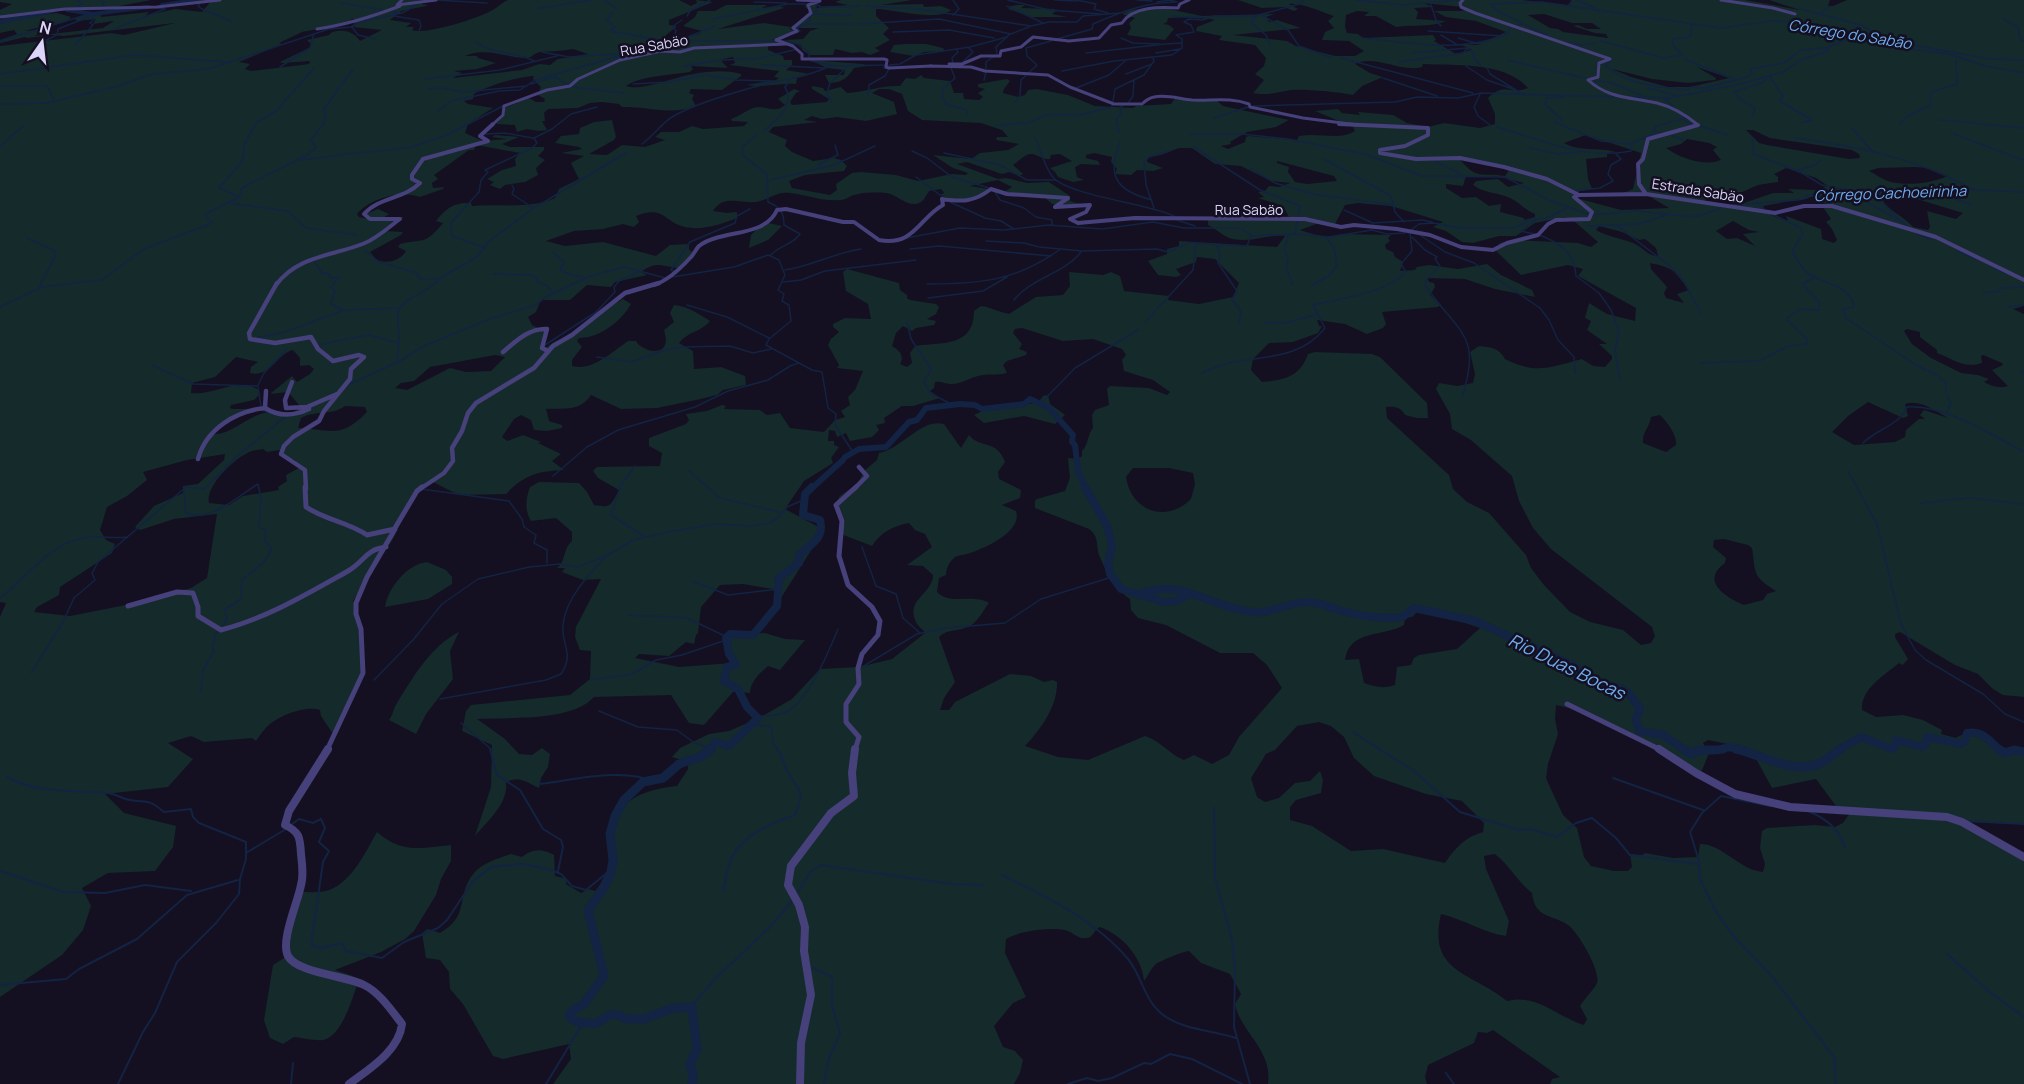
<svg xmlns="http://www.w3.org/2000/svg" width="2024" height="1084" font-family="Manrope,sans-serif">
	<style>
		.green { fill: #142a2b; fill-rule: evenodd }
		.lines { fill: none; stroke-linecap: round; stroke-linejoin: round }
		.stream-far1 { stroke: #132343; stroke-width: 1.5 }
		.stream { stroke: #132343; stroke-width: 2 }
		.river-far3 { stroke: #132343; stroke-width: 4 }
		.river-far2 { stroke: #132343; stroke-width: 6 }
		.river-far1 { stroke: #132343; stroke-width: 8 }
		.river { stroke: #132343; stroke-width: 9 }
		.minor-far4 { stroke: #46407b; stroke-width: 3 }
		.minor-far3 { stroke: #46407b; stroke-width: 4 }
		.minor-far2 { stroke: #46407b; stroke-width: 4.5 }
		.minor-far1 { stroke: #46407b; stroke-width: 5 }
		.minor { stroke: #46407b; stroke-width: 8 }
		.labels { text-anchor: middle; dominant-baseline: central; stroke-width: 5; stroke-linejoin: round; paint-order: stroke }
		.far-street-label { font-size: 14px; fill: #dcd5fa; stroke: #141021 }
		.far-water-label { font-size: 15px; font-style: italic; fill: #6eacef; stroke: #141021 }
		.water-label { font-size: 18px; font-style: italic; fill: #6eacef; stroke: #141021 }
	</style>
	<rect width="100%" height="100%" fill="#141021"/>
	<path class="green" d="M0 0H151L99 10 75 8 28 15 27 17 57 13 71 17 67 21 24 31 50 29 34 36 103 28 114 21 93 24 96 19 77 21 75 19 87 14H101V17L149 12 146 15H148L175 9 202 12 211 1 188 2 189 0H429L421 4 428 5 426 6 401 11 390 20 411 23 406 27H414L412 30C426 35 475 19 489 12 496 9 501 3 508 0H679L691 6 697 3 696 0 713 2 669 20V25L677 26 659 41 660 42 699 34 702 31 683 26 695 17 698 11H715L726 5H767L762 8 780 6 784 8 718 29 764 23 791 27 808 13 809 10 805 7 806 4H817L816 8 847 5 835 2 841 0H912L881 5 923 4 924 7 941 6 951 10C938 22 893 9 876 9V16L889 28 883 34 890 40 875 48 880 51 870 55 862 52 852 53 835 49 833 55H810L802 50 801 45 785 40 803 39 810 31 819 28H789L794 31 772 40 785 44 768 46V50L783 56 784 60H792V65L786 70 810 74 797 78 796 84C779 83 764 88 746 85L776 80 779 78 774 77 779 71 730 65 735 63 733 57 723 59 722 62 728 68 691 66 693 69 690 72C672 75 639 76 626 86 641 92 677 76 694 74 709 71 727 70 741 74V76L722 90 691 89 689 93 694 95 692 99 696 106C673 116 646 106 622 107L619 104 602 102 590 103 578 108 548 109 544 113 545 121H542L547 130 538 131 527 129 517 132 515 125 496 124 505 113 504 108 529 98 536 102H544L545 99 538 95 541 87 533 79 534 76C518 77 488 85 474 94L473 99 464 101 468 104 493 108 468 124 465 133 483 141 507 139 492 137 495 135 519 137 502 144 510 147H544V150L538 156 545 160 536 168 538 175 525 182 505 185 500 189 490 185 494 182 487 179 502 170 516 166 515 159 520 153 476 145 474 150H469L434 175 438 179 432 183 433 188 444 187 443 189 420 197C402 190 370 198 357 214L359 217 368 219 366 214 378 209 389 214 383 218 404 217 386 231 403 232 401 235 370 252 377 260C387 264 400 261 406 251L398 247 400 244C424 238 424 246 443 223L436 221C446 208 454 202 471 203L472 206C500 203 527 210 555 198L559 189 579 179 571 163 584 156 561 153 582 149 579 147 555 143 561 136 579 134 580 128 594 122 612 120 616 137 614 140 589 154 607 155 622 145 645 147 665 140 655 137 661 132H679L692 126 703 129 744 126 748 122 732 121 731 119C739 116 746 111 753 108 766 104 774 115 785 105L778 99 794 89 800 91 796 93 790 102 792 105 827 102 829 99 812 89V86L823 88 825 91 841 87 847 93C865 92 881 85 900 86L906 78 915 79 921 75 924 78 950 81 954 93H963L964 99 979 100 983 97 978 93 985 89 978 87V84L1007 79 1010 81 1004 89 1003 93 1018 97 1025 95 1028 90 1036 89 1068 95 1095 106 1133 108 1136 106 1171 104 1175 98 1216 100 1223 106 1289 120 1276 127 1247 132 1230 142 1231 144 1221 146 1228 149 1245 142 1246 137 1249 136 1297 140 1299 136C1319 132 1339 141 1355 131L1353 127 1315 111 1338 109 1342 113 1360 115 1358 112 1393 115 1407 123 1428 127 1444 123 1480 128 1495 124V114L1488 98C1504 82 1511 95 1528 88 1504 61 1456 66 1423 64L1422 67C1401 73 1374 54 1355 64L1370 73 1383 77 1362 86 1353 95C1339 92 1304 89 1291 90 1277 92 1267 96 1253 93L1264 80 1255 74 1264 66 1266 58 1255 45 1219 40 1222 36 1196 31 1197 27 1215 20 1201 17 1168 18 1167 22 1163 24 1169 25 1174 29 1165 40 1127 35 1131 28 1129 23 1135 18 1122 14 1130 10 1159 7 1202 16 1274 14 1266 17 1269 22 1277 20 1301 28 1233 35 1287 41 1296 46 1335 56H1355L1364 51 1349 41 1322 40 1325 32 1334 28 1328 21 1334 16C1321 12 1301 2 1289 4L1298 9 1294 11 1284 7 1262 8 1238 0H1522L1568 5 1572 0H1745L1800 10 1769 0H1830L1828 6H1833L1847 0H2024V306L2013 309 2024 314V697L2003 695 1993 689 1978 674 1955 665 1900 632 1895 634V637L1908 659 1903 665 1899 663C1884 676 1861 688 1862 710L1876 717 1903 715 1923 720 1942 730 1941 734 1956 738C1980 725 1984 732 2001 750L2017 747 2024 750V824L1961 821 2024 855V1084H1550L1552 1079 1560 1077 1493 1030 1487 1033 1478 1032 1474 1043 1428 1065 1425 1077 1427 1084H1268C1273 1050 1241 1033 1235 1004L1241 994 1230 974 1201 963 1189 951C1184 951 1160 961 1156 964 1151 968 1148 976 1144 981 1142 957 1122 935 1100 927 1094 930 1093 938 1086 938 1079 939 1074 934 1068 931 1054 926 1018 931 1006 939L1005 953 1026 997 1013 1003 994 1026 1003 1047 1015 1051 1023 1060 1020 1073 1014 1084H553L571 1059 569 1044 503 1059 493 1056 463 1004 450 989 449 972 440 960 426 958 422 933 428 929 440 933C471 915 455 896 474 873 482 863 500 858 511 854L522 857C532 849 541 848 554 855L555 876 567 879 566 884 581 893 589 889 595 891C605 879 613 865 614 849 614 841 611 833 613 825 621 796 651 789 677 786L688 769V762L672 757 680 748 709 734 729 731 759 718 792 699 820 669 859 667 892 659 925 633C923 629 918 627 916 622 905 599 933 594 933 575L923 566 907 565 932 547 925 534 915 530 909 523C893 526 881 532 872 546L841 534 845 521 837 501 840 496 858 483 864 471 877 460 879 453C903 448 921 418 944 424L961 448 969 435C980 449 997 439 1005 462L998 472 999 479 1021 490 1020 498 1002 505 1016 511C1023 532 983 549 967 554 963 555 958 555 954 558 949 562 946 569 946 575L939 578 937 592C951 606 972 593 989 603 983 611 978 621 970 626 959 632 948 628 939 637L955 682 944 698 940 710H949L955 702 1010 674 1031 676 1044 682 1053 680 1057 682C1058 706 1040 730 1025 746L1058 757 1088 760 1145 736C1161 741 1169 754 1184 760L1194 755 1212 764 1229 755 1239 737 1282 688 1267 665 1253 653H1220L1166 625 1138 618 1131 610 1130 599C1116 590 1105 570 1099 555 1096 544 1099 536 1089 529L1035 508V501L1037 499 1065 491 1070 478 1068 458 1078 459 1082 456V451C1089 444 1087 435 1093 428L1092 415 1095 410 1109 405 1107 389 1110 386 1149 388 1167 395 1170 392 1153 380 1124 371 1122 360 1126 355 1122 349 1093 339 1063 341 1022 328 1015 329 1013 333 1022 344 1019 349 1027 352 1026 355 1007 361 1003 365 1007 373C997 376 988 373 978 376 969 378 960 385 950 384 944 384 942 381 935 382L934 388 930 391 940 398 913 406H902L884 418 885 423 876 425 879 430 872 437 850 441 846 433 837 437 835 431 829 430 828 441H834V445L839 447 831 458 833 463 804 481 785 509 824 530 779 601 773 589 743 584 720 585 701 607 698 633 696 635 694 644 686 642 669 656 639 654 635 658 679 667 732 663 728 638 730 635 765 633 785 639 805 640 780 670 768 666C760 673 750 682 750 693L733 692 704 725 689 723 671 695 594 697C571 722 510 717 477 719L505 739 519 754 532 755 542 748 550 754 548 767 541 778 539 788C528 783 518 774 506 783 508 804 488 820 475 836L491 787 492 745 462 731 466 711 471 705 570 695 590 679 591 651 580 650 575 637 576 627 601 579 583 580 562 572 565 568H557C566 561 563 548 572 541V532L556 518 531 521C524 510 526 498 530 487L539 482 579 483 587 492 594 505C612 508 610 506 619 490L598 478 593 471 597 467 660 466 662 453 649 446V438L686 424 689 420 686 414 707 411 722 405 726 406 724 409 760 410 767 415 780 413 790 428 824 432 835 420 845 417 841 411 850 405 848 397 855 390 863 371 837 368 839 365 828 345 831 339 839 332 833 327V324L845 318 871 319 868 304 846 291 843 272 847 269 899 283 900 290 907 295V298L910 300 936 304 939 307 936 314 927 319 936 321 934 325 916 328 912 331 903 326 896 333 892 346C899 350 905 356 900 364L907 367 912 363 910 353 915 346C940 342 974 348 974 311L981 306C991 307 998 312 1009 314L1036 297 1063 295 1070 286 1069 272 1103 275 1111 272 1120 276 1124 291 1169 296 1168 300 1199 304 1233 297 1239 283 1215 259 1197 257 1196 262 1176 269 1181 275 1176 277 1158 275 1148 261 1167 254V249L1179 246V241L1277 247 1285 236C1267 234 1251 243 1233 239 1223 237 1217 229 1208 225V220L1230 217 1226 214 1246 204 1274 218 1289 217 1283 206 1258 198 1264 197 1258 192 1265 191 1269 186 1279 187 1290 183 1271 181 1241 166 1215 164 1192 148H1179L1161 155 1148 157 1147 162 1163 168 1153 171 1137 170 1131 175 1115 174 1117 169 1111 162 1112 157 1094 153 1086 155V158L1098 161 1100 165 1081 164 1075 167 1077 177 1084 180 1073 182 1058 177 1055 172 1050 168 1072 161 1060 154 1051 155 1050 159C1042 160 1036 153 1030 154 1026 154 1017 162 1013 165L1023 174 1019 176 1009 172 1002 174 967 162 957 164 998 179 1006 178 1027 183 1049 182 1070 196V201L1080 204C1068 205 1054 210 1046 198L1004 192 1012 187 998 180 970 186 989 189C983 206 953 201 940 195L944 193 941 189 929 191C926 196 923 203 916 204 904 205 897 194 886 193 877 192 862 192 854 195 849 196 846 200 841 200 823 202 808 195 790 193 778 191 771 198 760 201 745 206 724 192 713 211L727 213 737 212V218C723 224 700 231 685 227 663 222 665 205 636 216L639 222 634 227 623 224 603 229 574 231 546 241 565 246 603 242 656 256 670 245 689 244V250L692 251 691 257 679 268C661 267 658 260 641 272L647 275 615 282 611 287 587 285 570 300H541L536 312 528 317 532 325 545 331 542 343 545 348 554 342 576 333 604 310 623 299 631 304C621 322 599 338 579 338L577 341 582 347 572 360V366C592 372 613 351 628 341H636C641 350 660 356 665 345 667 341 665 334 664 330L674 322 670 313 674 305C688 306 699 314 710 321 701 332 687 332 679 343L693 351 694 369 721 367 745 376 746 385 723 390 717 395 696 400 657 408 621 409 591 395C580 412 563 408 546 409L549 421 562 425V428L547 431 534 430 531 420 521 415 514 419 502 437 507 441 523 435 541 442 538 443 561 454 552 461 564 470C538 471 524 475 506 494L459 495 431 481 412 498 394 537 353 601 357 613 365 669 333 734 321 716 320 710C304 705 275 717 265 729 261 733 259 737 256 741L252 738 204 742 191 736 168 743 193 759 168 787 105 794 124 813 176 826 173 847 155 871 108 873 82 888 91 906 83 930 62 955 0 997V617L6 603 0 602V46L111 33 124 35 175 23 64 36 52 35 27 38 25 37 0 43V40L17 34 14 30 0 33V20L7 17H0V10L12 4 0 2ZM1423 3 1463 7 1464 10 1461 11H1434L1446 17 1476 21 1506 32C1495 37 1489 41 1477 43L1481 45H1462L1472 50 1456 54 1434 41 1436 40 1433 35 1363 38 1358 34 1347 33 1345 27 1346 15 1357 11 1369 12 1364 16H1376L1396 27C1412 24 1430 28 1446 21L1416 19 1418 12 1414 8 1433 7ZM1544 14 1572 23H1592L1601 29H1587L1578 25 1573 26 1595 33 1606 34 1608 38 1563 32 1558 29 1550 28 1528 15ZM352 19H355L352 22 356 25 353 27 382 30 360 41C353 31 344 29 332 32L329 35 307 40 311 44V47L280 62 283 63 310 61 309 64 251 71 245 69 250 64 239 62 282 44 279 43 302 32 345 24ZM573 49 588 54 558 59 550 65 539 64 522 70 453 78 462 73 454 71 477 69 496 63 478 58 477 56H465C484 47 505 57 524 58 532 59 534 52 541 52 551 51 563 51 573 49ZM1697 67 1729 78 1690 87H1668L1631 77 1612 69 1652 79 1688 83 1715 80 1716 78ZM879 89H889L902 94 908 111 922 120 981 123 1002 130 1008 137H997L996 140 1019 144 1008 150 980 153 971 159 933 155 953 168 968 173 966 175 952 174 918 181 896 175 861 172 852 173 836 184 837 190 830 195 792 188 789 181 805 175 844 171 847 166 841 160 834 158 813 161 792 152 785 146 787 140 769 132 773 127 818 122 804 120 812 116 822 119 837 117 866 121 897 114 894 102 872 93ZM1746 130H1753L1770 138 1852 150 1859 154 1860 158 1849 159 1767 145 1759 143ZM1586 135 1641 153 1633 189 1619 195H1647L1669 208 1621 210 1572 197 1580 191 1592 189 1588 179 1586 159 1607 157V153L1616 152C1598 147 1579 152 1564 143ZM1687 139 1709 143 1717 147 1713 150 1721 160C1705 167 1680 158 1666 148L1681 144ZM1459 158 1507 169 1508 172 1505 176C1480 172 1477 181 1459 158ZM1277 161 1334 176 1337 181 1307 184 1295 182 1288 172 1289 167 1277 163ZM1915 167 1928 168 1948 176C1932 183 1910 186 1891 182 1885 181 1875 174 1869 171L1878 168ZM1786 168 1816 178 1828 186 1817 190 1788 189 1794 193H1773L1744 203 1728 205 1704 201 1706 200 1705 195 1678 184 1704 190 1740 193 1758 185 1778 182V177L1774 174ZM1466 176H1497L1524 183 1508 187 1498 179 1476 181 1473 185C1486 194 1497 192 1510 198 1520 203 1525 210 1535 214V217L1524 220V218L1500 212 1501 204 1489 206 1476 197 1462 198 1446 188V184L1463 186ZM1812 197 1829 205 1823 207 1831 219 1826 222 1832 229 1837 240 1834 243 1822 239 1821 229 1786 216 1788 220C1780 221 1766 213 1763 206ZM1881 198 1917 199 1963 213 1956 219 1927 211 1930 227 1928 230 1913 227C1903 215 1889 212 1881 198ZM1358 203 1391 206 1443 222 1433 227 1446 231 1462 242 1473 243 1499 236H1516L1535 223 1565 217 1575 222 1598 242 1591 247 1578 243 1512 240 1500 243 1494 249 1521 275 1568 265 1583 269 1578 276 1636 308 1635 321 1607 314 1589 303 1585 318 1591 321 1587 330 1607 344H1599L1612 356V359L1605 367 1593 366 1582 359C1550 367 1537 375 1505 359 1499 348 1491 347 1479 346L1470 352 1475 374 1473 383 1457 386 1439 383 1436 389 1450 414 1452 429 1471 440 1512 476 1519 501 1533 528 1551 549 1652 627 1655 636 1651 643 1641 645 1623 630 1590 622 1570 612 1544 585 1531 568 1526 555 1489 513 1467 502 1453 489 1449 475 1387 418 1386 407C1394 406 1401 407 1405 415L1417 418H1428L1427 403 1380 357 1372 354 1315 352 1308 354C1300 377 1284 380 1262 382L1251 370 1253 359 1269 343 1293 342 1318 333 1322 326H1319L1317 320 1345 324 1367 334 1383 328 1386 324 1382 312 1438 307 1441 305 1430 295 1435 287 1434 283 1429 282 1427 278 1465 279 1495 289 1535 297 1532 290 1501 275 1487 264 1458 269 1429 265 1417 267 1415 270 1400 271 1403 262 1395 257 1393 252 1386 249 1385 245 1390 241 1388 238 1391 235 1341 234C1330 240 1312 234 1300 230L1322 222 1335 224 1345 205ZM1733 221 1749 230 1759 232 1743 234 1755 246 1737 238 1727 239 1716 231ZM1599 226 1622 232 1639 240 1645 239 1656 248 1658 256C1647 256 1643 247 1633 243 1623 239 1603 235 1596 230ZM1650 263C1675 268 1674 271 1689 290L1677 294 1684 303 1666 298 1664 293 1667 287 1651 269ZM1907 329 1920 332V337L1937 350V353C1953 359 1964 369 1982 363L1981 356 1983 355 2002 363 2003 365 1992 370 2008 386C2000 389 1991 386 1984 382L1989 379 1978 375 1961 373 1931 358 1912 344 1904 331ZM293 350 300 358V366L309 365 314 369 310 374 297 382 292 376 270 394 288 392 299 405 297 410C288 416 275 411 264 413 246 417 230 436 211 434L212 430 249 409H232L230 408 231 405 254 400 260 394 259 390C237 376 214 396 191 393L192 383 215 377 236 357 258 362 251 367 250 373C270 378 277 354 293 350ZM495 355 505 357 491 371 466 372 450 368 407 390 395 388 401 383 414 381 430 367ZM1868 402 1903 418 1908 416 1905 404C1920 399 1935 411 1948 418L1924 410 1920 415 1925 419H1919L1906 430 1905 437 1895 442 1854 445 1832 432 1848 416ZM345 406 365 407 367 412C339 440 332 429 298 428L301 418C315 410 332 416 345 406ZM1660 415C1668 423 1677 435 1676 445L1666 452 1643 443C1642 432 1650 427 1651 417ZM263 449 267 452 280 450V455L295 460 299 468 286 475 287 481 278 487 279 490 243 496 229 505 209 503C205 486 234 459 249 452 253 450 259 450 263 449ZM225 454 224 460 198 484 183 486V493L154 506 135 527 140 530 174 519 217 514 207 578 191 588 136 603 70 616 34 612 37 607 59 595 60 587 112 553 115 544 106 540 100 530 107 507 127 496 147 480 143 472 187 460ZM1133 468H1169L1193 473 1195 484 1191 499C1166 524 1131 511 1126 477ZM1724 539 1748 545 1752 548C1756 574 1752 576 1776 591L1767 594 1763 600 1744 605C1725 597 1700 581 1725 563L1726 558 1713 547 1714 540ZM1421 608 1480 628 1457 649 1419 655 1414 658 1411 665 1397 667 1395 685C1383 689 1376 687 1364 683L1359 659 1345 660C1349 629 1384 637 1404 625L1405 618 1412 617ZM1556 705C1599 713 1661 754 1699 778L1709 753 1703 743 1708 740 1747 748 1748 754 1754 755 1772 788 1816 779 1839 810 1850 813 1843 823 1835 827 1815 825 1767 828 1762 831 1760 848 1765 864 1763 872C1739 870 1723 844 1700 844L1698 857 1673 858 1645 853 1642 855 1630 854 1632 867 1628 871H1614L1591 866 1584 857 1577 828 1563 815 1549 785 1546 778 1548 764 1558 734 1555 719ZM1319 722 1331 726 1344 737 1354 758 1374 776 1426 794 1462 801 1484 823 1483 832C1465 837 1455 848 1445 863L1383 849 1351 851 1312 826 1290 820V807L1296 800 1321 793 1323 780 1320 771 1310 781 1295 783 1279 798 1265 802 1257 797 1251 778 1266 754 1275 750 1297 726ZM1495 854C1510 866 1517 881 1532 893 1535 919 1552 914 1568 925 1578 932 1601 971 1597 983 1595 988 1584 999 1580 1006L1587 1019 1584 1025C1557 1017 1537 993 1507 1001 1472 972 1427 973 1441 914 1463 919 1484 933 1506 936L1509 921 1486 869 1484 856Z
		M1017 5H1025L1021 8 1054 9 1056 11 1052 14 1067 17H1032L1008 9 1011 6Z
		M906 44H926L943 48 945 51 924 52 914 56 890 52 894 45Z
		M811 60 863 64 867 66 854 68C848 78 841 83 829 83L825 75H844L845 70 827 68Z
		M764 222 782 226 768 240 749 248 751 235Z
		M1048 395 1050 404 1065 415 1055 424 1024 416 984 423 974 415C996 403 1014 405 1038 403L1043 396Z
		M427 562 446 570 452 577V584L428 599 385 607C388 588 407 564 427 562Z
		M459 632 450 651 453 679 426 714 416 734 389 720C393 715 393 709 397 703 413 677 431 646 459 632Z
		M377 832C402 854 421 848 451 845V861L441 879 436 895 414 931 405 939 381 952 335 970 353 976 357 985C352 1000 341 1037 323 1040 314 1041 303 1038 294 1037L283 1044 270 1038 264 1020 273 965 287 956 285 940 294 922 301 892C310 892 321 893 329 890 352 882 366 851 377 832Z"/>
	<g class="lines">
		<path class="stream-far1" d="M76 0 82 3 77 8
			M101 0 105 7
			M436 0 487 3
			M604 0 617 9
			M953 0 959 9 953 15
			M1008 0 1049 10 1101 14
			M1055 0 1077 1
			M1077 0 1096 4 1094 9 1108 13
			M1137 0 1152 1
			M1356 0 1403 5 1457 0
			M1576 0 1595 8
			M754 2 786 3
			M1157 2 1170 0
			M1430 2 1436 20 1441 26
			M200 3 198 6 202 9 231 21
			M341 3 383 10
			M816 4 821 7 860 6
			M1570 5 1572 0
			M866 6 918 9 1031 26 1049 22H1077L1083 16 1120 13
			M1007 6 1043 23
			M536 9 591 0
			M1801 9 1861 25 1878 35
			M390 11 400 13
			M613 12 607 20 615 27 610 31 666 41
			M1822 12 1830 6
			M814 14 852 15
			M1261 15 1288 30 1299 46 1332 58
			M394 16 419 20 421 26 419 31
			M687 16 690 11 710 0
			M1173 16 1205 18
			M1255 17 1251 23 1266 35 1270 44
			M713 19 788 4H806
			M2003 19 2018 27 2020 39 2024 42
			M806 24 810 20 809 17 817 11 816 7
			M859 24 939 19 1011 34 1031 26
			M352 27 358 35 375 39
			M114 29 165 9 158 8
			M1428 31 1503 36
			M893 32 949 30 994 38
			M796 33 800 31 797 28 806 24H854
			M1441 35 1456 44
			M1121 38 1133 43 1160 44
			M1362 38C1411 43 1463 54 1509 33V27L1523 24
			M1458 38 1479 44
			M1552 38 1498 11 1490 4 1542 2 1721 28 1771 21 1791 22 1880 36 1913 45 1989 59 2024 60
			M683 39 715 26
			M1057 39 1092 29 1093 24C1121 12 1146 2 1177 2L1170 0
			M674 40 676 31 673 26 682 20
			M780 40 797 44 809 52V57
			M0 41 89 14
			M1601 41 1664 58 1682 55 1673 45 1672 39 1690 37 1692 25
			M476 42C493 55 515 51 534 61
			M40 43 57 35 58 29 96 14
			M1567 43 1582 45 1596 43
			M1165 44 1181 43
			M75 45 93 25 90 23 95 19 92 17
			M1468 49 1474 53V58L1481 66
			M542 52 569 57 629 53
			M1086 53 1165 44
			M1156 53 1180 49
			M1412 53 1467 48
			M997 55 996 47 1010 34
			M1341 58 1473 93
			M1684 59 1735 79
			M1507 60 1589 79
			M811 61 835 66 886 65
			M1611 61 1605 65C1629 86 1658 87 1688 90L1691 87 1704 88 1748 77 1752 73 1750 69 1784 63 1801 50 1825 48 1852 38 1870 40 1894 47 1949 54 1985 66 2024 73
			M963 62 973 52 969 48
			M1399 62 1463 53 1468 48
			M953 63 952 58 958 52 957 50
			M761 65 825 68
			M889 65 900 64 916 55 970 47 1007 37
			M684 66 721 60 755 59 794 50
			M1466 66 1487 80 1513 89
			M280 67 310 48 314 34
			M951 68 955 78 943 89 942 97 947 105 965 109 968 115
			M1487 68 1490 74 1524 95
			M986 69V62L993 57
			M1062 71 1114 61 1172 55 1182 48V39L1176 35 1194 32 1191 25 1184 22 1189 19 1203 20 1213 16H1255L1299 4 1304 0
			M0 74 135 55 227 62
			M1126 74 1152 64
			M554 76 571 87 624 93
			M1770 77 1783 96 1780 101 1812 120 1801 123
			M1383 78 1437 96
			M425 79 500 70 557 56
			M984 80 986 72
			M1594 80 1612 83 1643 96
			M531 84 552 78
			M633 84 669 82 706 75 736 80 772 81
			M0 86H47L54 100
			M1076 88 1109 75 1125 61
			M1648 88 1679 96
			M429 89 442 88 464 92 527 86
			M1480 94 1474 107 1478 116 1490 125
			M868 96 869 85 885 76 889 69 884 68 885 66
			M1634 97 1670 98 1736 85 1783 72 1802 59 1826 52 1828 49 1825 48
			M1669 98 1665 100 1674 107
			M1016 102 1020 95 1021 80 1037 65 1027 56 1026 48 1051 41
			M832 103 827 93 830 83 847 67
			M1128 103 1133 96 1134 80
			M0 104 47 103 119 86 148 75 212 68 329 29 351 27 360 22 402 13 418 4
			M1253 106 1395 102 1417 97 1458 98 1481 93 1617 97
			M438 111 451 101 499 91 520 90 535 80 672 41H775
			M1681 114 1685 118 1683 119 1692 125
			M1753 115 1755 108 1741 100 1734 92 1764 82 1766 78
			M1214 118 1248 107
			M1562 120 1545 104 1547 98 1563 97
			M1940 120 2024 128
			M1554 122 1601 141 1631 144
			M1900 124 1908 116 1931 105 1930 95 1934 91 1957 84 1956 60
			M996 125 1028 123 1046 115H1080L1112 107 1115 89 1144 75 1154 61 1153 58
			M1700 126 1728 135
			M1497 127C1541 140 1584 160 1631 151L1632 143 1651 135 1656 126 1683 119
			M1852 128 1872 151
			M764 131C776 120 796 105 785 87L789 81
			M1654 131 1664 133
			M1119 133 1116 120 1121 113 1120 107 1124 105
			M1951 133 2024 160
			M485 134 505 133 533 138
			M1190 134H1242L1288 139 1368 155 1422 176 1505 177 1549 200 1590 215 1636 211 1696 217 1723 207
			M757 135 743 146 742 155 767 174 768 202C780 207 784 212 784 225L800 234C793 245 779 245 771 255
			M1671 135 1683 140
			M534 138 552 129 571 114 597 107
			M1035 138C1041 150 1044 165 1052 176 1067 196 1147 203 1174 216
			M1794 138C1856 146 1917 158 1972 189
			M1752 139 1754 154 1802 173 1822 185 1855 191
			M1120 142C1106 177 1117 191 1152 200
			M642 144C653 136 662 123 672 117 695 103 746 89 773 82 792 78 812 75 830 66
			M0 146 23 126
			M1194 147 1260 190 1300 206 1295 233
			M1530 148 1558 154 1579 152
			M912 151 927 158 952 177 989 188
			M944 153 1000 165 1027 180H1055
			M1324 159 1391 196 1395 212 1404 222
			M1431 159 1464 176
			M299 160 412 147 447 135 503 106
			M820 168 819 164 838 155 835 145
			M1250 168 1275 183 1313 194 1394 205
			M1798 170 1813 166 1821 160
			M916 177 944 198
			M770 180 834 165 875 146
			M512 185 514 189 512 194 533 208
			M1930 190 1972 205
			M1574 191 1600 188 1613 181 1608 174 1611 165 1621 159 1615 153
			M1879 191 1881 202 1908 227
			M995 192 1000 200 1024 208 1036 217 1052 220V224
			M1851 193 1902 222
			M240 197 219 188 241 163 244 156V145L256 123 276 111 314 68
			M950 202 985 218 1001 221 1014 229
			M1754 202 1765 210
			M228 203 288 211 306 228 357 235
			M1733 205 1798 200 1807 198 1806 195 1945 188 2024 192
			M1154 208 1146 185 1144 162 1149 157 1170 151
			M1344 210 1373 223 1422 220 1432 222
			M1772 214 1801 228 1803 234 1792 251C1797 259 1801 269 1809 274 1825 284 1851 285 1854 307L1843 309 1846 318 1916 365 1937 375 1946 383V392
			M1177 220 1195 226
			M1615 224 1671 267 1683 280 1701 313
			M1587 226 1639 224 1666 215
			M1411 230 1419 224 1433 223 1461 228H1514L1532 219H1545L1569 207
			M1914 232 1932 240
			M1534 234 1521 231 1537 219
			M1420 235 1445 252 1474 263 1540 308 1549 320 1558 340 1574 357 1575 373
			M1539 235C1559 242 1575 253 1576 276L1599 293 1611 310 1619 332 1615 351 1620 381
			M1252 236 1296 234 1329 237 1372 230 1387 234 1405 233
			M1288 236 1284 250 1288 257 1286 269 1293 285
			M1412 237 1425 250 1437 257 1435 259 1440 266 1426 280 1425 285C1457 333 1483 333 1462 397
			M27 238 55 251V256L39 288
			M906 238 960 228 1004 230 1048 225 1102 229 1153 222 1184 228H1241L1252 236
			M986 241 1024 243 1039 247 1082 251 1157 249 1168 252 1189 243 1247 246 1251 236
			M1216 244 1220 253 1218 263 1237 291 1232 299 1241 312 1239 323
			M483 247 452 236 451 223 479 192 481 180 488 172 485 170 532 148 537 143 534 138
			M910 249 939 246 1051 256
			M365 250 379 262 417 273 420 279H438L477 257 488 242 534 208 626 153
			M1957 251 1979 260
			M553 252 564 262 560 271 585 278
			M313 260 322 273 329 274 331 278 339 277 331 287 335 291 331 304 343 310
			M1991 266 2005 273
			M785 270C812 266 834 253 861 249
			M673 271 671 270 690 242 735 223 737 216 750 209
			M494 274 532 275 537 278V282L547 286 554 293
			M672 277 734 267 768 255 779 260 785 275 778 290 784 294 782 301 789 305 791 321 769 339 766 345 812 370 822 372 828 408 836 414 835 425 853 452
			M783 282 801 280 825 271 916 260
			M927 284C979 284 1016 281 1059 250
			M1311 286 1330 275 1337 265 1334 248 1327 238
			M1983 293 2000 291V288L2024 287
			M928 298 983 291 1007 277
			M1014 300C1032 277 1063 275 1081 252
			M687 305 727 317 769 338
			M0 307 42 287 102 280 144 249 210 224 212 222 205 215 207 213 240 197 241 189 249 184 305 156 316 148 311 140 324 123 326 114 323 110 353 69
			M2008 307 2024 305
			M907 322 911 339 931 369 924 382 930 393 951 404
			M1145 322 1193 270 1196 244
			M1265 323H1284L1316 315
			M257 338 288 331 344 310 400 308
			M318 345 368 335 398 343
			M545 345 596 312 615 292 614 287 619 281 638 272
			M597 357 631 362 665 350 683 347 730 346 753 353 771 349
			M397 361C398 353 399 345 399 337 399 320 392 310 410 299 420 293 430 289 438 280
			M1701 363 1759 361 1788 346 1807 344V339L1786 319 1800 309 1819 310V302L1802 284 1814 278
			M152 365 193 384 258 386
			M2020 371 2024 373
			M1202 373C1211 369 1220 365 1229 363 1264 356 1301 359 1325 328L1313 305C1344 297 1383 295 1406 272L1401 264 1412 251 1410 233
			M258 385 264 373 287 349
			M348 385 400 361 422 347 492 318 536 305 546 297 590 276 625 267 665 278
			M258 387 261 406
			M1041 403 1075 368 1138 330
			M261 410 274 414
			M1947 412 1951 403 1948 397
			M1863 443C1878 428 1899 426 1907 407 1944 404 1992 435 2024 452
			M635 466 621 485 611 515 644 536
			M688 470 720 498 779 512
			M1848 471 1877 524 1901 624 1915 650 1926 660 1983 694 2005 714 2024 722
			M553 476 587 447 618 430 695 407 728 391 768 380 790 366 799 363
			M421 489 509 501 522 519 524 527 536 535 534 543 547 550V563
			M184 490 186 513C210 523 238 496 258 484L261 498 259 527 266 530 265 541 272 549 264 562 242 580 241 599 224 610 227 619 223 625
			M1920 503 1969 498 2024 504
			M862 547 876 586 896 594 903 618 920 633
			M692 581 728 595 779 589
			M0 598C27 578 49 543 84 538 98 535 113 539 127 537
			M628 615 687 618 727 637
			M862 667 917 634 946 628 1005 623 1041 599 1112 577
			M31 673 63 622 74 598 95 580 92 573 98 562 186 487 204 489 236 457 286 416
			M374 680 413 640 442 604 478 579 529 567 560 564 578 567 608 555 633 540 668 532 716 524 751 526 769 523 778 518 787 507 803 500
			M590 680 632 674 656 660 682 655 726 640
			M201 692 203 670 214 651 212 647 215 639 213 637 218 631
			M440 699 546 680 561 674C575 652 561 647 563 625 565 599 590 573 607 555
			M599 711 638 727 677 730 693 742 712 749
			M758 716C767 716 777 716 786 712 809 700 828 653 838 629
			M461 723 492 750
			M751 725 771 726 773 743 778 750
			M1353 732 1381 750"/>
		<path class="stream" d="M490 749 497 775 520 790 543 829 561 840 563 847 558 871
			M1379 749 1414 771 1460 812 1519 830 1530 829 1557 837 1576 823 1592 818 1616 838 1630 855 1697 864
			M7 777C40 795 73 789 108 793 116 794 123 799 130 800 148 803 149 799 164 812L191 809 193 817 199 823 246 842V859L240 879 239 894 216 923 177 962 155 1013 143 1032 118 1084
			M1613 778 1703 810
			M539 784C575 780 621 767 656 782
			M1770 806 1721 796 1702 813 1690 832 1699 861 1700 879 1715 910 1734 937 1770 974 1834 1057 1836 1084
			M1214 807 1215 878 1232 940 1235 969 1234 1027 1250 1084
			M1810 812C1827 819 1840 830 1845 848
			M1966 821 2024 824
			M292 824 299 819 313 823 321 819 325 828 319 842 329 851 323 862 311 945 321 948 342 943 346 951 382 958 404 942 438 928 447 920 473 881 491 867 524 864 551 870 561 874 572 886 586 890 613 868
			M246 853 286 829
			M0 871 63 892 105 893 145 885 191 891
			M1002 875C1047 897 1095 920 1128 959 1142 976 1144 1000 1162 1014 1182 1030 1212 1030 1236 1038
			M723 890C726 879 727 867 732 857 744 834 771 823 795 815 806 788 799 793 787 771 783 763 783 756 777 749
			M797 894 810 872 821 865 951 884 983 885
			M1947 954 1992 994 2024 1017
			M813 968 832 977V1005L840 1033 828 1061 824 1084
			M0 985 66 979 79 969 137 939 187 895 238 880
			M690 1007 718 976 771 926 792 901
			M1446 1073 1454 1084
			M291 1084 293 1063
			M546 1084 583 1023
			M1068 1084 1087 1078 1098 1081 1112 1078 1144 1063 1151 1064 1170 1054 1192 1059 1242 1084"/>
		<path class="river-far3" d="M162 5 195 0
			M67 10 93 14 148 7
			M0 22 53 11"/>
		<path class="river-far2" d="M845 457 859 449 886 447 909 422 917 420 926 408 960 404 975 405 982 409 1024 404 1030 399 1049 408 1073 435 1072 442 1075 445 1078 471 1086 489
			M811 489 843 460"/>
		<path class="river-far1" d="M1085 487 1107 526 1112 545 1108 564 1110 574 1121 589 1164 602 1176 601 1190 594
			M1137 595C1182 576 1210 608 1253 612 1272 614 1289 602 1307 602 1319 602 1328 607 1339 610 1359 616 1382 619 1403 617L1414 608 1475 621 1572 665 1598 682 1620 688 1629 694 1640 708 1636 719 1639 731 1663 735 1685 750
			M710 750 715 742 729 746 758 718 747 707 738 689 724 681 727 667 736 664 729 654 726 638 730 634 753 635 777 606 779 578 799 563V555C811 544 825 538 820 520L803 515 805 494 812 487
			M1697 750H1709
			M1718 750 1729 747 1743 750
			M1838 750 1861 737 1892 749 1895 747 1896 740 1922 747 1926 744 1927 737 1961 744 1965 741 1967 733C1983 730 1989 741 2000 750"/>
		<path class="river" d="M1683 749 1691 754C1702 747 1711 752 1723 749
			M1736 749C1763 755 1793 775 1821 763 1828 759 1834 753 1841 749
			M1998 749 2005 753 2014 750 2024 752
			M692 1084 693 1075 690 1064 697 1049 692 1007 674 1008 643 1019H626L619 1015H610L595 1024 577 1022 569 1016 572 1011 584 1004 604 976 588 910 603 889 611 872 613 860 610 834 615 816 624 800 643 782 663 778 679 764 700 757 711 749"/>
		<path class="minor-far4" d="M402 0 397 5 436 0
			M797 0 820 1 808 5 811 13 793 28 797 31 776 40 793 46 802 54V59H884L887 60 886 67 889 68 931 66
			M1463 0 1460 3 1461 7 1475 13 1610 59
			M1721 0 1773 8 1795 14
			M0 17 65 9 157 7 220 0
			M317 29C345 25 374 16 400 6
			M1610 59 1599 63 1598 77 1588 80C1609 99 1631 97 1657 103 1673 107 1686 115 1698 125
			M949 64H962L981 56H1000L1001 51 1021 47 1033 37 1069 41 1099 38 1111 25 1122 23C1133 6 1160 7 1178 8L1180 4 1189 0
			M930 66 971 67 985 71 1048 75 1070 87 1114 104H1142C1146 100 1149 98 1154 97 1166 94 1180 99 1192 100 1212 101 1230 97 1249 104L1250 107 1303 118 1358 125
			M492 125 503 115 504 106 547 90 570 86 578 79 620 60 661 51 680 52 694 48 786 44"/>
		<path class="minor-far3" d="M1339 124 1428 128V135L1405 146 1380 150V153L1416 159 1460 158 1504 167 1547 179 1579 195 1646 194 1775 213 1804 206H1832L1936 237 2024 280
			M1646 194 1639 184 1638 164 1643 159 1648 139 1698 125
			M276 285C298 255 334 256 365 243 377 238 389 227 400 219H370L364 214C379 197 404 199 420 183L412 179V175L423 159 488 141 480 136 493 124
			M654 285C667 281 681 268 691 257 694 254 696 249 699 246 721 229 765 238 777 210L786 209 843 222H854L879 240C914 247 920 217 943 205L942 199C963 202 974 202 991 189L1007 194 1068 198 1055 207 1090 205 1086 212 1070 219 1078 223 1135 218 1305 219 1341 227 1354 225 1397 229 1430 235 1461 247 1493 250 1507 243 1538 235 1548 224 1556 220 1589 219 1592 212 1574 197 1579 195"/>
		<path class="minor-far2" d="M277 283 249 333 250 339 275 343 311 337 318 349 333 361 359 355 364 357 351 369 350 379 324 411 319 421 293 437 284 446 281 454 305 470 306 489
			M503 352C516 341 529 328 547 329L542 348 548 351
			M292 382 285 400 286 408 307 407 337 394
			M266 391 265 408C279 417 294 416 309 409
			M198 459C206 429 236 411 265 408
			M420 489 444 473 453 461 452 448 462 431 468 413 476 403 534 368 553 346 572 335 625 293 659 283
			M854 489 867 476 859 467"/>
		<path class="minor-far1" d="M305 487 306 507C325 520 348 522 367 535L395 529 367 577 356 603V614L361 629 363 673 327 750
			M395 528 417 491 422 487
			M128 606 177 592 193 593 198 607V616L221 630C267 618 307 594 348 571 364 562 366 549 386 547
			M1567 704 1661 750
			M855 750 859 737 846 722V704L859 684 858 668 862 654 878 635 880 621 872 607 848 585 839 556 842 521 836 505 856 487"/>
		<path class="minor" d="M328 749 289 811 285 825C300 832 300 838 301 854 302 864 304 875 301 885 298 902 280 941 288 956 297 973 347 976 364 985 379 992 392 1011 402 1024 399 1051 369 1069 349 1084
			M1659 749 1696 773 1735 794 1790 807 1947 817 1962 822 2024 857
			M800 1084 801 1043 811 995 804 951 805 927 799 905 788 885 791 866 831 813 854 796 852 773 855 749"/>
	</g>
	<g class="labels">
		<g class="far-street-label">
			<text transform="translate(654 45) rotate(-10)">Rua Sabäo</text>
			<text transform="translate(1698 190) rotate(9)">Estrada Sabäo</text>
			<text x="1249" y="209">Rua Sabäo</text>
		</g>
		<g class="far-water-label">
			<text transform="translate(1850 34) rotate(9)">Córrego do Sabão</text>
			<text transform="translate(1890 193) rotate(-2)">Córrego Cachoeirinha</text>
		</g>
		<g class="water-label">
			<text transform="translate(1567 666) rotate(26)">Rio Duas Bocas</text>
		</g>
	</g>
	<g transform="translate(42 42) rotate(14)" stroke="#141021" stroke-width="4.5" paint-order="stroke">
	<path d="M0-4.5L10 22L0 15L-10 22Z" fill="#dcd5fa"/>
	<text y="-9" font-size="16" font-weight="bold" text-anchor="middle" fill="#dcd5fa">N</text>
	</g>
</svg>
